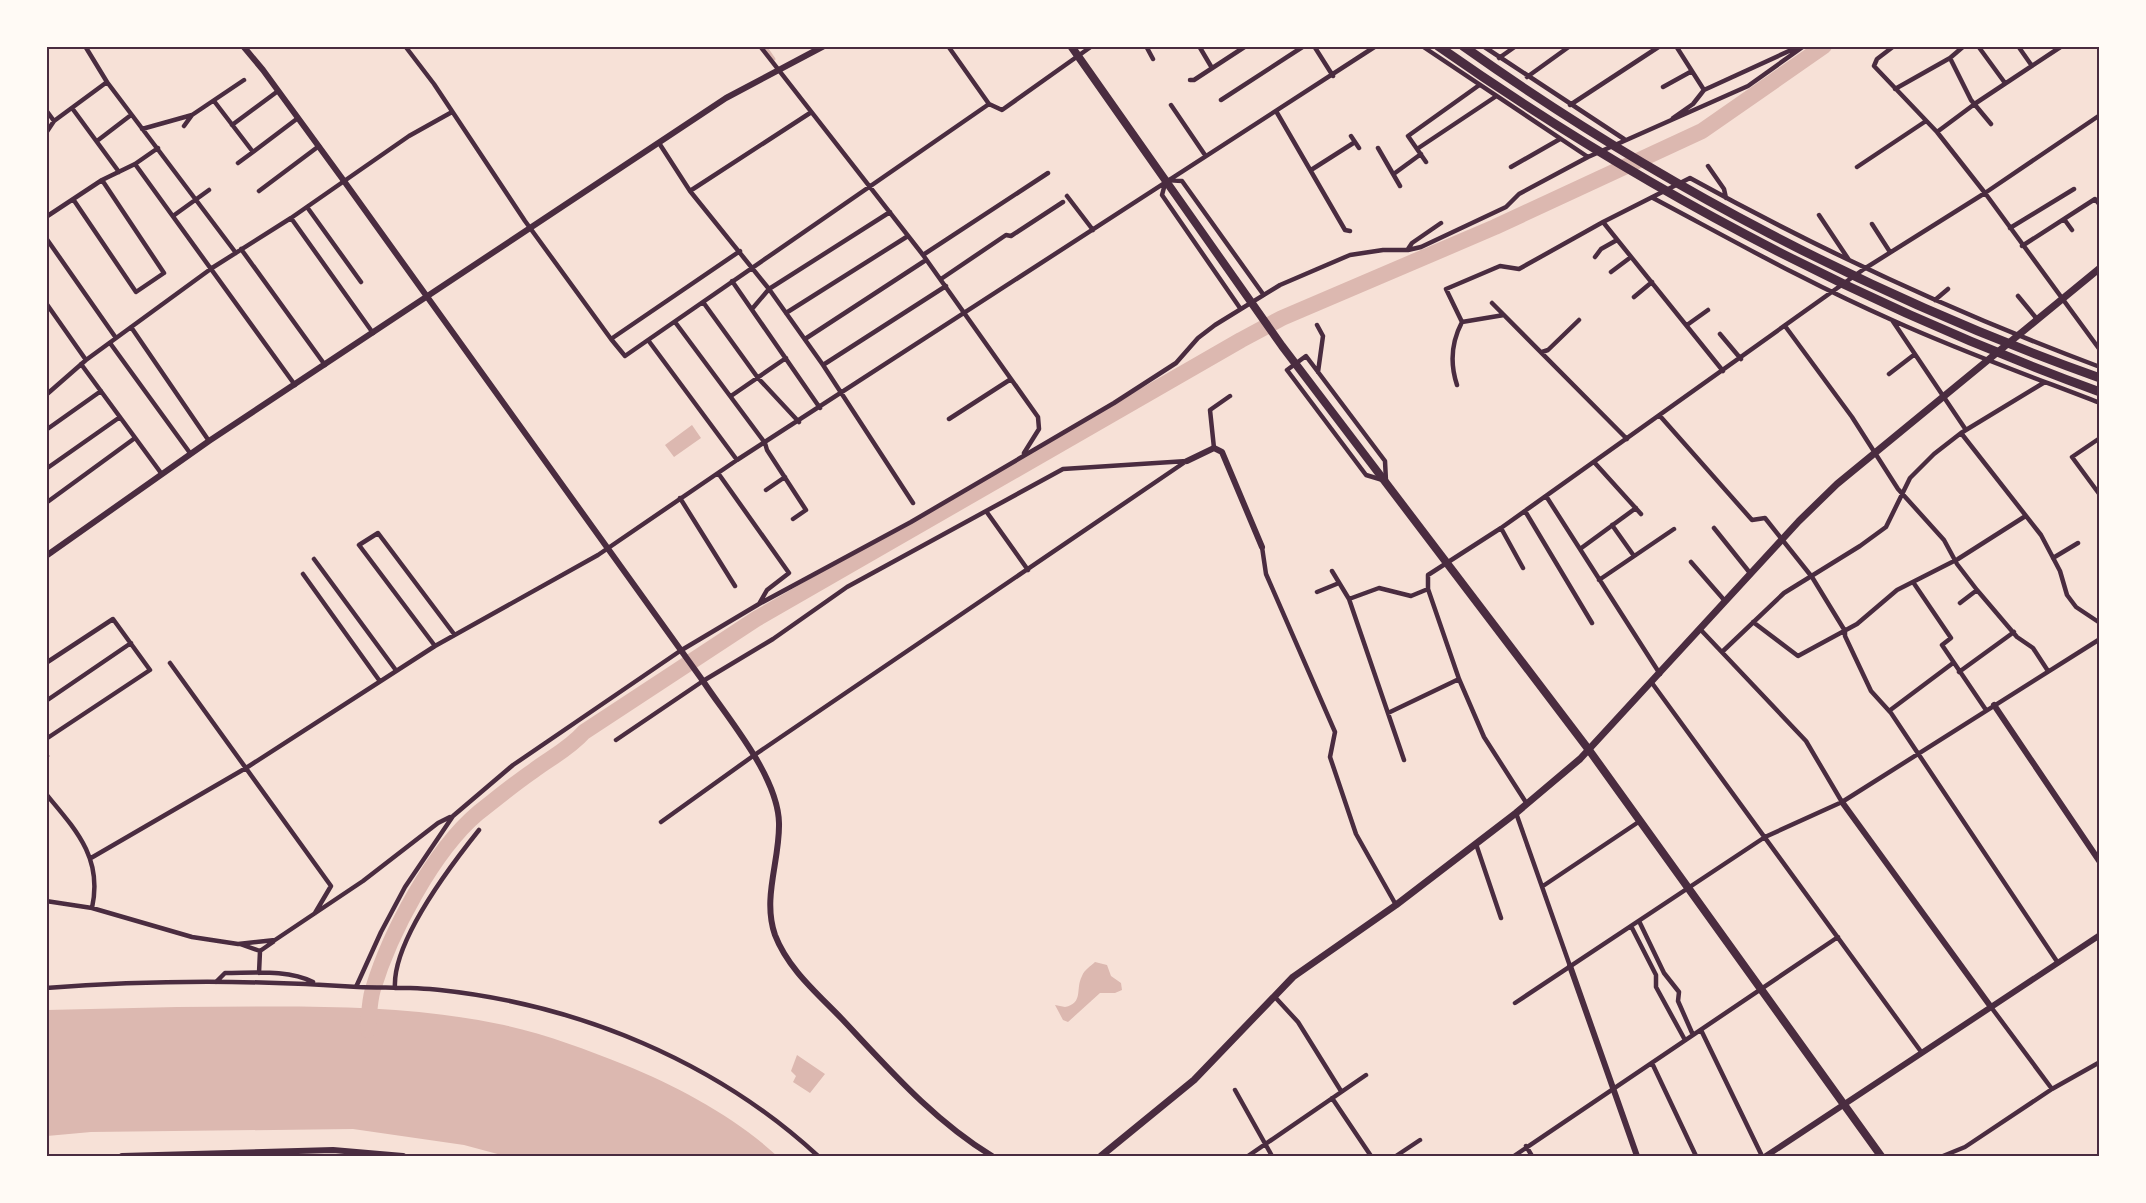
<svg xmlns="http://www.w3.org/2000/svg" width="2146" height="1203" font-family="'Fira Sans',sans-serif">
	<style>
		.water { fill: #dcb8b0 }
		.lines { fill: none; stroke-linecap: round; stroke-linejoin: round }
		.stream { stroke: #dcb8b0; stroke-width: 3 }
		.river { stroke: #dcb8b0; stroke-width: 16 }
		.minor { stroke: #4a2c40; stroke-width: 4.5 }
		.tertiary { stroke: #4a2c40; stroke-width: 6 }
		.secondary { stroke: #4a2c40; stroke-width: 7 }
		.trunk { stroke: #4a2c40; stroke-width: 8 }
		.motorway { stroke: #4a2c40; stroke-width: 9 }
		.neatline { fill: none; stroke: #4a2c40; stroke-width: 2 }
	</style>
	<rect width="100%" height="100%" fill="#f7e1d7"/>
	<path class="water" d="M692 425 701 438 674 457 665 445Z
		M1095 962 1107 965 1111 976 1121 983 1122 990 1115 993H1100L1068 1022 1063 1020 1055 1005 1065 1007C1084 1003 1075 989 1082 976 1084 970 1091 966 1095 962Z
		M177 1007C286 1007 397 1002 504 1025 546 1034 585 1049 625 1065 679 1087 735 1117 777 1156H505L464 1145 353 1129 91 1132 47 1136V1010Z
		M797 1055 825 1074 810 1093 793 1082 796 1076 791 1071Z"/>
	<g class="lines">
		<path class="stream" d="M765 46 774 59"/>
		<path class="river" d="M368 1030C369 1017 369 1002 373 989 390 933 433 851 478 813 496 799 514 784 533 771 550 758 569 749 584 732L756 619 1241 340 1282 318 1495 227 1702 131 1824 46"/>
		<path class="minor" d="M405 46 434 84 525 221 611 339 625 356 648 340 737 460
			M760 46 923 255 1038 417 1039 429 1024 453
			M948 46 989 104
			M1146 46 1153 59
			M1199 46 1212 68
			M1314 46 1333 76
			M1422 46 1588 157
			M1483 46 1624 139
			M1676 46 1704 90 1800 46
			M1894 46 1877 59 1874 66 1937 132 1985 193 2100 350
			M1978 46 2005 83
			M2018 46 2032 66
			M1499 58 1516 46
			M1950 58 1971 100 1991 124
			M1527 77 1570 46
			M1190 80H1194L1246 46
			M107 82 236 253
			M1663 87 1692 71
			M1895 89 1950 58 1964 46
			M1221 100 1304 46
			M214 101 253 152 298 118
			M1171 105 1205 155
			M1570 105 1660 46
			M72 108 119 172
			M46 110 54 121
			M1276 111 1345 230 1350 231
			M192 115 244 80
			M1673 118 1693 104 1704 90
			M232 125 278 91
			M142 129 192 115 184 126
			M1937 132 1976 103 2062 46
			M46 133 54 121 107 82 85 46
			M1351 136 1359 148
			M97 141 131 115
			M659 143 690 191 769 289 823 365 913 503
			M1378 148 1400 186
			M1417 149 1495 97
			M1426 162 1408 136 1478 86
			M238 163 253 152
			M135 164 295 385
			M1708 166 1724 189 1726 198
			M1511 167 1560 139
			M1857 167 1926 121
			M1311 170 1355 142
			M1395 173 1421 154
			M259 191 319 146
			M690 191 810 113
			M1067 196 1093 230
			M1653 198C1732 240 1810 284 1892 320 1960 351 2030 376 2100 403
			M73 199 136 292 164 273 102 180
			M307 207 361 282
			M1819 215 1849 260
			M173 216 209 190
			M46 217 102 180 135 164 158 148
			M291 218 373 333
			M2064 219 2072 230
			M1603 222 1723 371
			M1872 224 1890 252
			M2010 228 2074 189
			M46 238 116 338
			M2022 246 2095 199 2100 205
			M241 249 325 365
			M1408 249 1412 243 1441 223
			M923 255 1048 173
			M1595 257 1601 249 1617 240
			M1611 272 1631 257
			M941 279 1006 235 1011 236 1063 202
			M732 281 820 408
			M2018 296 2037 319
			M1634 297 1652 282
			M1935 300 1948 289
			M703 302 758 378 799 422
			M46 303 86 360
			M1492 303 1627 439
			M1240 308 1162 195 1166 180 1182 181 1263 294
			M752 309 769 289 890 212
			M786 313 908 236
			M1892 320 1966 430
			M675 322 765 443 767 450 806 510 793 519
			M1462 322 1446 289 1500 266 1519 269 1603 222 1690 178C1822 251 1958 314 2100 367
			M1317 325 1323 336 1318 372
			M1687 325 1708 310
			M1785 326 1852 417 1898 489 1944 540 1957 564 1977 590 2017 637 2033 648 2048 671
			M131 327 209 441
			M1720 334 1741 359
			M611 339 740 251
			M805 339 926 260
			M648 340 989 104 1002 110 1092 46
			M110 343 190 453
			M1542 352 1548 350 1579 320
			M1306 356 1385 461 1386 481 1366 475 1287 370Z
			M81 364 161 473
			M823 365 946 286
			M1889 374 1915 354
			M1457 385C1450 364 1451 343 1462 322L1504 315
			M46 395 86 360 212 268 291 218 409 136 452 112
			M731 396 786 358
			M1660 416 1752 520 1765 518 1812 577 1845 631V636L1871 691 1891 713 2058 963
			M949 419 1011 379
			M46 430 101 391
			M1961 433 2041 535 2060 571 2067 595 2076 607 2100 623
			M2100 438 2072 457 2100 495
			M1214 448 1210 410 1230 396
			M1594 462 1641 514
			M46 469 120 417
			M718 473 789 573 767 590 759 604
			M766 490 785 477
			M1546 496 1660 674
			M680 498 735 586
			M46 503 135 438
			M986 511 1028 570
			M1525 511 1592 623
			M1612 525 1634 556
			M1501 528 1523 568
			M1714 528 1750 573
			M1262 547 1266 574 1335 732 1330 757 1356 834 1396 905
			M1580 549 1636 508
			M2053 558 2078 543
			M314 559 395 669
			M1691 562 1725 601
			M1332 571 1349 599 1404 760
			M303 574 379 680
			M1599 580 1674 529
			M1913 582 1951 638 1942 645 1986 710
			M1317 592 1339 583
			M1349 599 1379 588 1411 596 1428 589
			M1960 603 1977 590
			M1753 622 1798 656 1857 624 1897 590 1958 559 2024 517
			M1700 629 1806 741 1842 802
			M435 646 359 545 378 533 454 634
			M1722 652 1784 593 1860 546 1886 527 1910 478 1934 454 1961 433 2045 382
			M46 663 113 619 150 670 46 739
			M170 663 331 886 315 913
			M1959 672 2014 632
			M1652 683 1922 1053
			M46 701 131 643
			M1889 711 1953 663
			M1388 713 1459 679
			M616 740 703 681 773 639 847 587 1063 469 1187 461
			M46 755 47 756
			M46 794C76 830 103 858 92 908
			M1527 804 1484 737 1459 679 1428 589V575L1501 528 1864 269 1985 193 2100 115
			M1516 813 1570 966
			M661 822 753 756 1185 462
			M1476 844 1501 918
			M91 858 246 768 435 646 598 555 737 460 1376 46
			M1543 886 1640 821
			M46 901 92 908 192 937 238 944 275 940 363 881 438 823 450 817
			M1639 921 1664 973 1679 992 1678 1001 1693 1035
			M1631 926 1656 975V987L1685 1040
			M240 944 260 951
			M259 973 260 951 273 942
			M216 982 225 973C253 973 288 969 313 982
			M356 987 381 932 405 887 453 816 513 765 680 651 759 604 911 522 1114 403 1176 363 1198 338 1215 325 1280 285 1350 255 1383 250H1408L1421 247 1506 207 1519 194 1588 157 1748 86 1804 46
			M46 988C150 980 254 980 358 987 385 988 413 987 440 990 579 1005 715 1061 818 1156
			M395 988C392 942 451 865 479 830
			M1274 996 1298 1022 1341 1091
			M1515 1003 1765 837 1842 802 2100 639
			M1991 1007 2052 1089
			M1701 1030 1762 1156
			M1652 1063 1696 1156
			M1235 1090 1272 1156
			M1332 1098 1371 1156
			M1526 1146 1532 1156
			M1248 1156 1366 1075
			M1396 1156 1420 1140
			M1514 1156 1838 937
			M1943 1156 1965 1147 2052 1089 2100 1062"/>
		<path class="tertiary" d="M243 46 263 70 344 181 703 681C728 719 778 776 779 823 780 860 762 898 775 935 788 969 818 994 842 1019 889 1069 933 1120 992 1156
			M1187 461 1214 448 1222 452 1262 547
			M46 556 209 441 726 98 824 46
			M1994 705 2100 862
			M1842 802 1991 1007
			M1570 966 1637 1156
			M122 1156 333 1150 403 1156
			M1766 1156 2100 935"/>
		<path class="secondary" d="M1101 1156 1194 1080 1293 977 1396 905 1516 813 1580 759 1799 521 1837 484 2100 268"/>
		<path class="trunk" d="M1071 46 1282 346 1589 750 1881 1156"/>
		<path class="motorway" d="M1438 46C1643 190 1864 306 2100 392
			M1463 46C1657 184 1875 298 2100 378"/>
	</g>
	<rect width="2146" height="1203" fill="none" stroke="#fffaf5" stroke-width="96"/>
	<rect x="48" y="48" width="2050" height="1107" class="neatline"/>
</svg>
